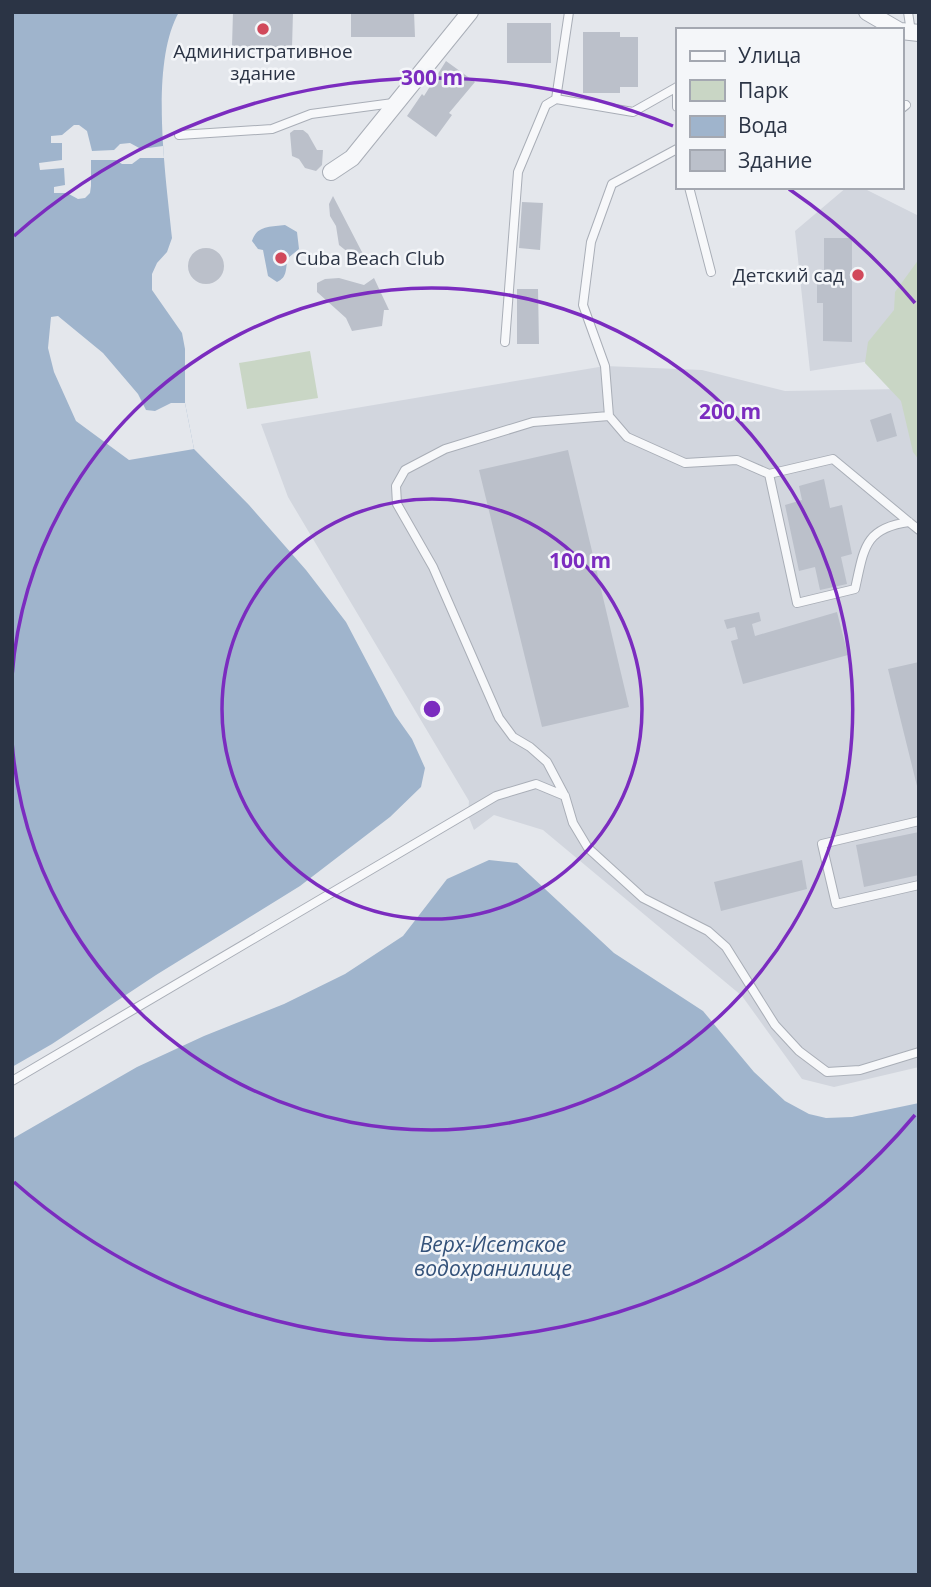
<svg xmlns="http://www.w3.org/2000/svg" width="931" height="1587" font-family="'Open Sans',sans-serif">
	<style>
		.built { fill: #d2d6de }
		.green { fill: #c9d6c5 }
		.water { fill: #9fb4cc }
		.pier { fill: #e4e7ec }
		.building { fill: #bbc0ca }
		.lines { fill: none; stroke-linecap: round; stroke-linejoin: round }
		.lane-casing { stroke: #a9aeb7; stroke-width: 10 }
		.street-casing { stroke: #a9aeb7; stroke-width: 18 }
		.lane { stroke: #f7f8fa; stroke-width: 8 }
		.street { stroke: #f7f8fa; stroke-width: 16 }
		.ring { fill: none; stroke: #7b2cbf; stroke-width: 3.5 }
		.poi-dot { fill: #d1495b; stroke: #f4f6f9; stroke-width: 2.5 }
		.labels { text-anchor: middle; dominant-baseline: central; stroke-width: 5; stroke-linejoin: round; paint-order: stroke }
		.poi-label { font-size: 19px; fill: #2b3445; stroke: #f4f6f9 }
		.water-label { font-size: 21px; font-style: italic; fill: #34527a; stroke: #f4f6f9 }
		.centre { fill: #7b2cbf; stroke: #f4f6f9; stroke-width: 3.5 }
		.ring-label { font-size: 21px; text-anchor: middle; font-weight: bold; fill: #7b2cbf; stroke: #f4f6f9; stroke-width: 5; stroke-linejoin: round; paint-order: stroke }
	</style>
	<rect width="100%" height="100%" fill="#e4e7ec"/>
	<path class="built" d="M847 187H861L919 216V262L888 358 810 371 795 231Z
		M605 366 702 370 785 391 901 389 919 412V1067L834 1087 802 1079 742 996 543 830 494 815 474 830 468 815 469 801 288 497 261 424Z"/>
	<path class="green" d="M919 259V460L913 452 901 401 865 363 868 342 894 310 895 292Z
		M310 351 318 398 247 409 239 363Z"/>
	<path class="water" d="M12 12H179C149 65 166 177 172 238L167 252 157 263 152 274V290L182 333 185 349V403L194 449 249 505 306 570 346 622 395 715 412 739 425 768 421 787 390 817 300 886 156 975 52 1044 12 1067Z
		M285 225 297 232 299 249 288 258C285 269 288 277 277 282L268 276 263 250 258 249 252 241C257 225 271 227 285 225Z
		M489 860 517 863 614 953 703 1011 754 1072 785 1101 809 1114 826 1118 852 1117 919 1103V1575H12V1139L137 1067 204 1036 284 1004 345 974 403 936 447 879Z"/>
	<path class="pier" d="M74 125H79L87 131 92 151 114 150 120 144 130 143 141 149 163 146 164 158H140L132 164H122L116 160H91V186L90 193 85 198 78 199 67 193H54V187L65 185 64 168 40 170 39 163 62 160V143H51V136L62 135Z
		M58 316 103 353 138 394 146 410 155 411 171 403H185L194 449 129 460 76 421 54 372 48 348 51 317Z"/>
	<path class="building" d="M233 12H293L292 48 232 46Z
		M351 12H414L415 37H351Z
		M507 23H551V63H507Z
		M583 32H620V37H638V87H620V93H583Z
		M446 61 475 82 449 113 452 115 436 137 407 116 422 94 424 96Z
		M294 130H303L308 134 317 150H323L322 165 316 171 305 168 299 159 292 156 290 133Z
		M333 196 364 256 354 257 339 245 336 226 330 216 329 204Z
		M522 202 543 203 540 250 519 248Z
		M824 238H852V342L823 341V303H817V277H824Z
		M188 266a18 18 0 1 1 36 0a18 18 0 1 1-36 0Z
		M339 278 364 285 374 278 389 310H384L382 326 352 331 346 318 317 292V283L325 279Z
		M517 289H538L539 344H517Z
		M891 413 897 436 877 442 870 420Z
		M568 450 629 707 542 727 479 470Z
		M824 479 830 508 842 505 852 554 841 557 847 584 820 590 815 567 799 571 785 505 802 500 799 486Z
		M759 612 761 621 752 624 755 636 837 612 848 655 743 684 731 641 738 639 735 627 727 629 724 620Z
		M919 662V790H918L888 669Z
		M919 832V875L864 887 856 845Z
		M802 860 807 889 721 911 714 882Z"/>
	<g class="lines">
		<defs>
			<path id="lane" d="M569 12 556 99 633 112 677 87
				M908 12 911 32
				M677 87V107
				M901 109 906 105
				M179 135 272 129 311 114 393 103
				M689 187 711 272
				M505 342 518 172 546 105 556 99
				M609 416 605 366 583 305 591 242 612 184 677 149
				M769 474 737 460 685 463 627 437 609 416 533 422 445 449 405 470 396 486 397 504 433 567 499 718 513 737 530 747 547 762 565 796 573 823 588 848 643 898 708 931 726 947 775 1025 799 1051 827 1072 860 1070 919 1052
				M909 522C864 528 864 549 855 589L797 603 769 474 833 459 909 522 919 530
				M919 821 822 844 836 904 919 885
				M12 1081 496 796 536 784 565 796"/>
			<path id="street" d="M867 12 898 30
				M901 31 919 33
				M331 172 352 158 470 12"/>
		</defs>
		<use href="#lane" class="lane-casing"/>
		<use href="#street" class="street-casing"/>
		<use href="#lane" class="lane"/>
		<use href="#street" class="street"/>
	</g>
	<g class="ring">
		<circle cx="432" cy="709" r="210"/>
		<path d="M12 676A421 421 0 1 1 12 742"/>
		<path d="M915 1115A631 631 0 0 1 14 1182M14 236A631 631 0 0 1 673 126M789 189A631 631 0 0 1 915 303"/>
	</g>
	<g class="poi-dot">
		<circle cx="263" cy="29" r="7"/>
		<circle cx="281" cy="258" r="7"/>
		<circle cx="858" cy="275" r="7"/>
	</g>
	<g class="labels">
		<g class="poi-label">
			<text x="263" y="51">Административное<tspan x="263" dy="22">здание</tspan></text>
			<text x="295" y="258" text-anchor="start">Cuba Beach Club</text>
			<text x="844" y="275" text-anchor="end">Детский сад</text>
		</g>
		<g class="water-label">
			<text x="493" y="1244">Верх-Исетское<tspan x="493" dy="24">водохранилище</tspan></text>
		</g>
	</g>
	<circle cx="432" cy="709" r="10" class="centre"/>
	<g class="ring-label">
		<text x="432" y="85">300 m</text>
		<text x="730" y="419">200 m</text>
		<text x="580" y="568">100 m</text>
	</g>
	<rect width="931" height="1587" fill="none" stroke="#2b3445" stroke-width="28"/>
	<rect x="676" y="28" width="228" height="161" fill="#f4f6f9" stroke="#a4a8b1" stroke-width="2"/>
	<rect x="690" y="51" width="35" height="10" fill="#f7f8fa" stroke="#a4a8b1" stroke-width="2"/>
	<text x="738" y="63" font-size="21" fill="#2b3445">Улица</text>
	<rect x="690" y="80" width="35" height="21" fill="#c9d6c5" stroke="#a4a8b1" stroke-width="2"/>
	<text x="738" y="98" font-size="21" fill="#2b3445">Парк</text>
	<rect x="690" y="116" width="35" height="21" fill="#9fb4cc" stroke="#a4a8b1" stroke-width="2"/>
	<text x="738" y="133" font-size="21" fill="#2b3445">Вода</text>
	<rect x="690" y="150" width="35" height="21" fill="#bbc0ca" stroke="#a4a8b1" stroke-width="2"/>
	<text x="738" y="168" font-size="21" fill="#2b3445">Здание</text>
</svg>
